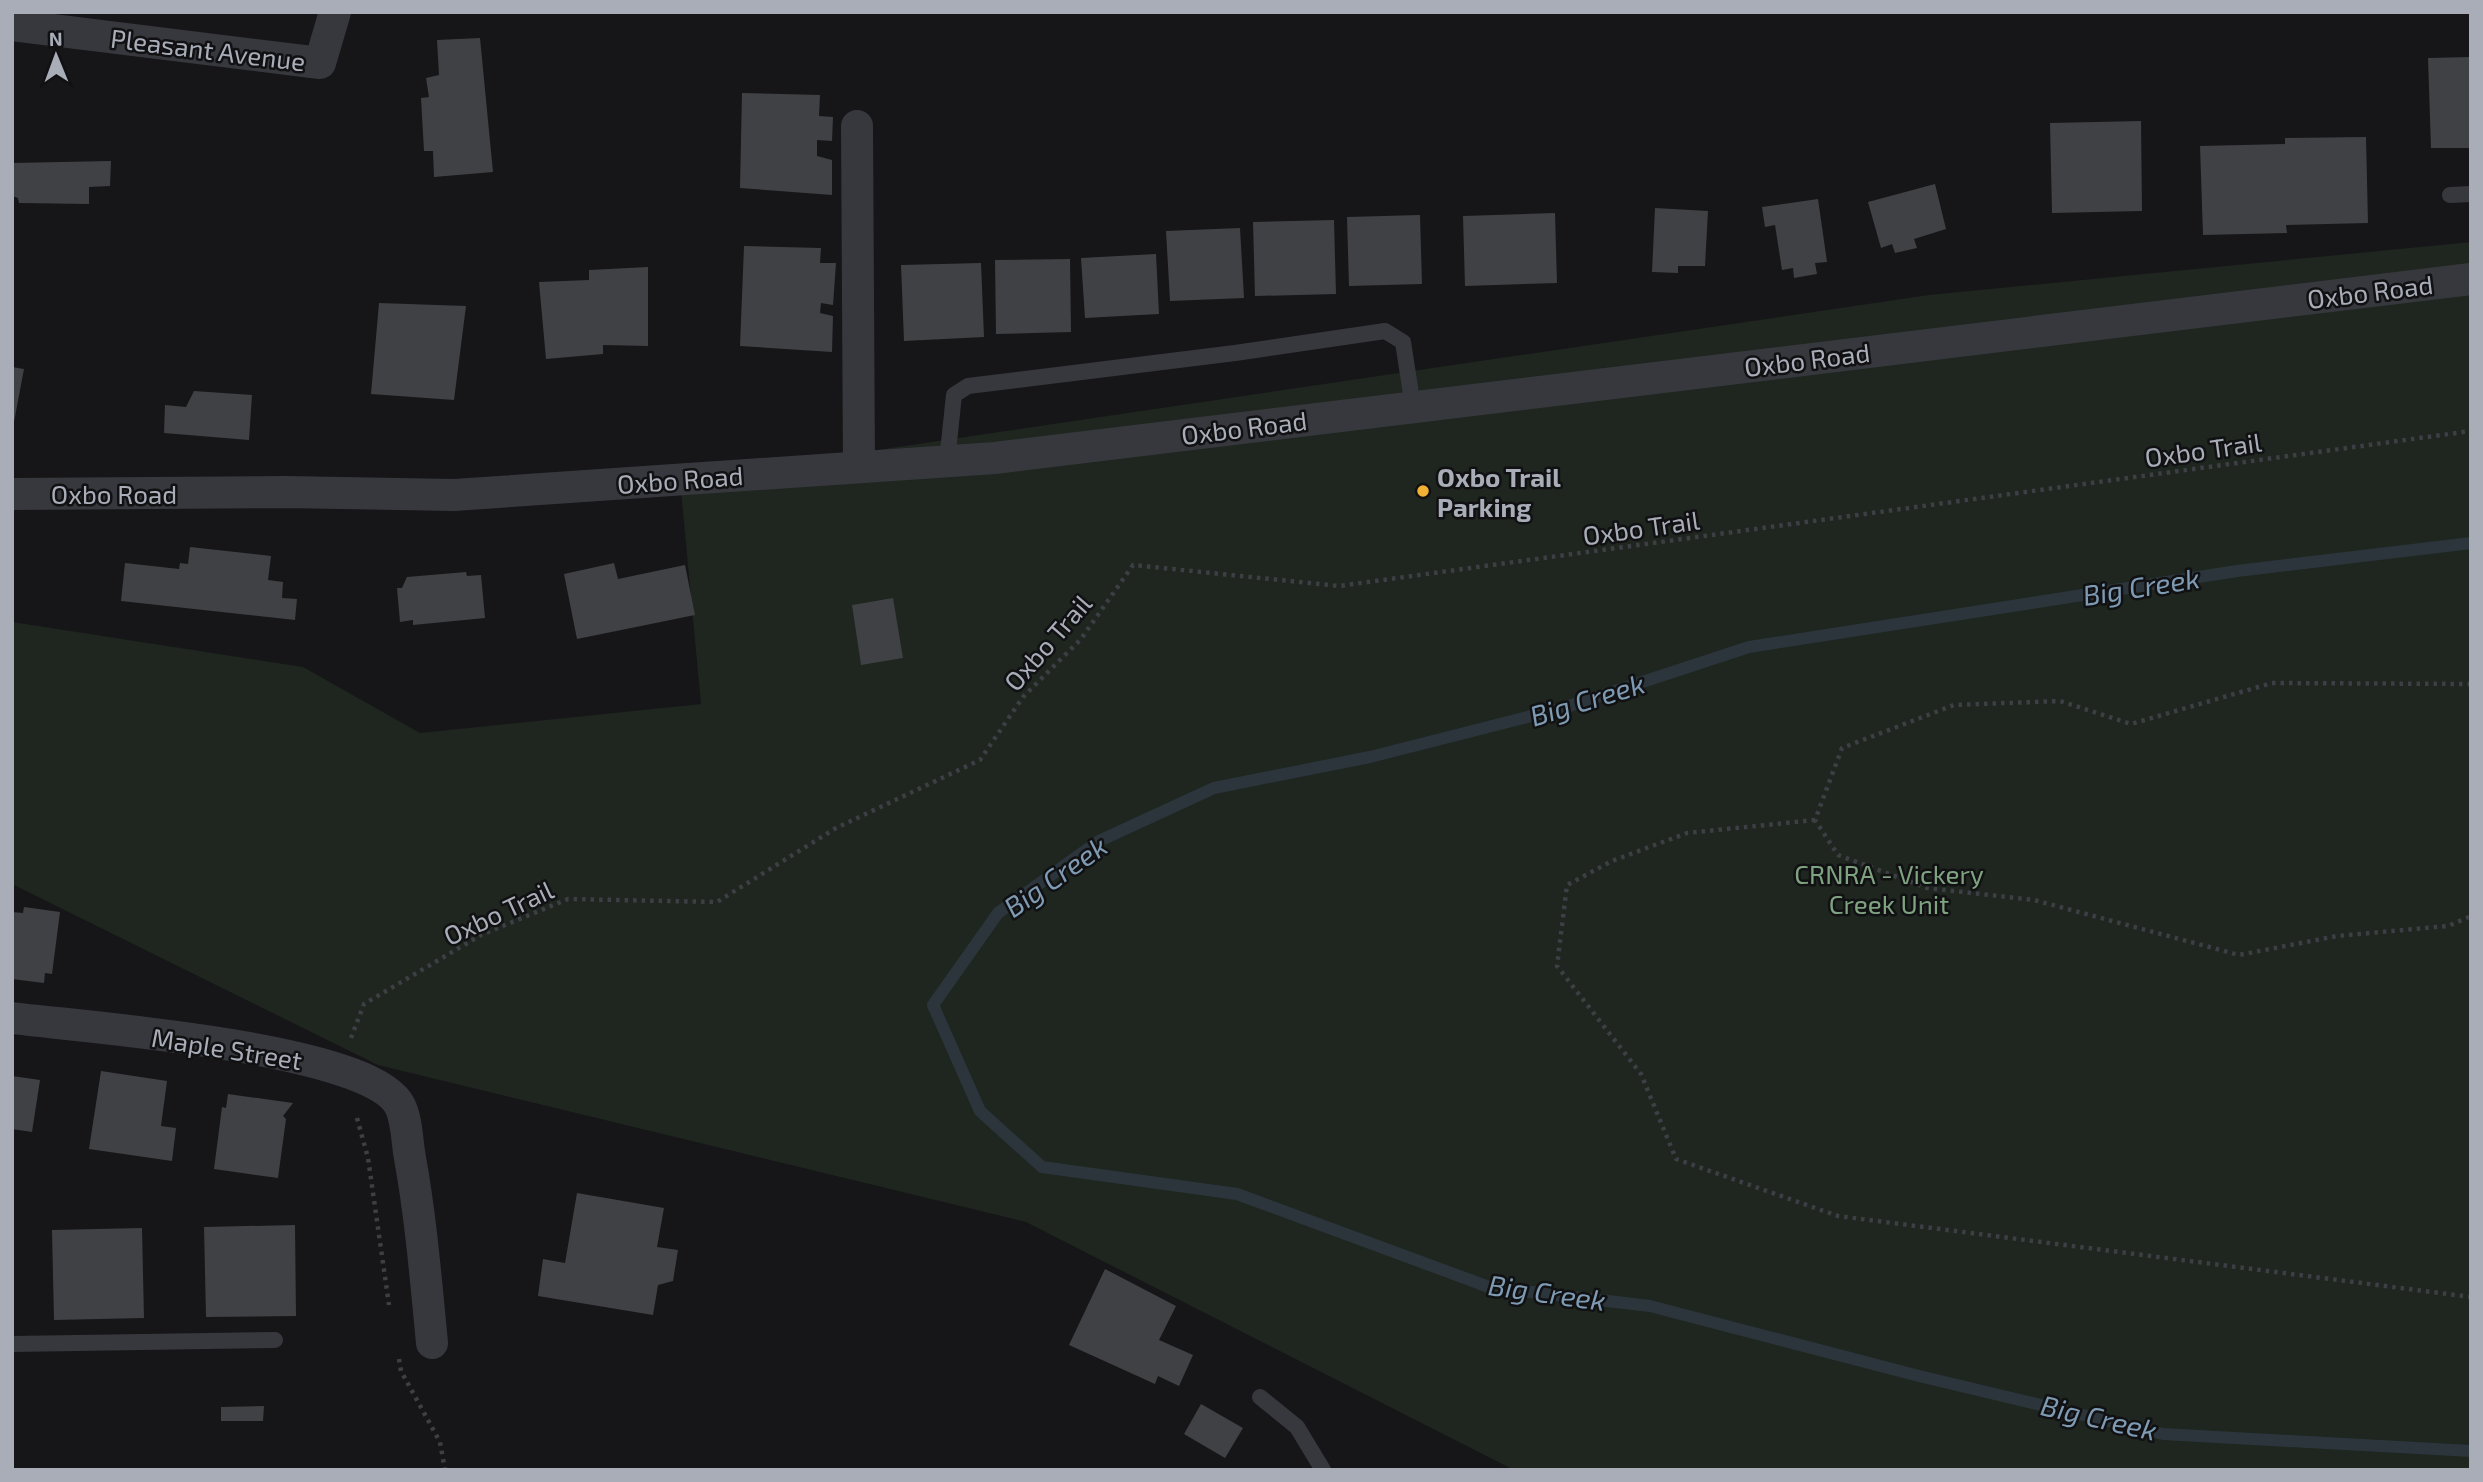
<svg xmlns="http://www.w3.org/2000/svg" width="2483" height="1482" font-family="'Exo 2',sans-serif">
	<style>
		.green { fill: #1e261f }
		.lines { fill: none; stroke-linecap: round; stroke-linejoin: round }
		.stream { stroke: #2c353c; stroke-width: 12 }
		.building { fill: #404145 }
		.path { stroke: #3d3f44; stroke-width: 4.5; stroke-dasharray: 3.5 5; stroke-linecap: butt }
		.lane { stroke: #37383d; stroke-width: 16 }
		.street { stroke: #37383d; stroke-width: 32 }
		.poi-dot { fill: #f2b134; stroke: #111113; stroke-width: 2.5 }
		.labels { text-anchor: middle; dominant-baseline: central; stroke-width: 5; stroke-linejoin: round; paint-order: stroke }
		.street-label { font-size: 26px; fill: #a8adb8; stroke: #111113 }
		.poi-label { font-size: 26px; font-weight: bold; fill: #a8adb8; stroke: #111113; text-anchor: start }
		.park-label { font-size: 26px; fill: #7fa381; stroke: #111113 }
		.water-label { font-size: 28px; font-style: italic; fill: #7f9bb3; stroke: #111113 }
	</style>
	<rect width="100%" height="100%" fill="#161618"/>
	<path class="green" d="M2471 242V1470H1514L1026 1222 378 1065 12 884V622L303 667 420 733 701 704 680 479 1929 295Z"/>
	<g class="lines">
		<path class="stream" d="M2471 543 2237 571 1749 647 1563 708 1370 757 1214 788 1099 841 998 913 933 1005 980 1111 1042 1167 1237 1194 1489 1287 1650 1306 1919 1376 2163 1434 2471 1451"/>
	</g>
	<path class="building" d="M480 38 493 172 434 177 433 151H424L421 98 429 97 426 78 439 75 437 40Z
		M2471 57V148H2431L2428 58Z
		M742 93 820 95 819 116 833 117 832 141 817 140V156L832 160V195L740 188Z
		M2141 121 2142 211 2052 213 2050 123Z
		M2366 137 2368 223 2286 225 2287 233 2203 235 2200 146 2285 144V138Z
		M111 161 110 186 89 187V204L19 203 18 198 12 196V163Z
		M1935 184 1946 229 1914 239 1917 248 1895 253 1892 244 1881 248 1868 202Z
		M1818 199 1827 262 1815 263 1817 274 1794 278 1793 268 1782 270 1775 225 1765 227 1762 207Z
		M1655 208 1708 211 1705 266H1678V273L1652 272Z
		M1555 213 1557 283 1465 286 1463 216Z
		M1420 215 1422 284 1349 286 1347 217Z
		M1334 220 1336 294 1255 296 1253 222Z
		M1240 228 1244 298 1170 301 1166 231Z
		M744 246 821 248 820 263H836L833 305 821 303 820 313 833 316 832 352 740 346Z
		M1156 254 1159 314 1085 318 1081 258Z
		M1070 259 1071 332 996 334 995 260Z
		M981 263 984 337 904 341 901 265Z
		M648 267V346L603 345V354L546 359 539 282 589 280V270Z
		M379 303 466 306 454 400 371 394Z
		M12 367 24 369 14 422H12Z
		M194 391 252 395 249 440 164 433 165 405 186 407Z
		M190 547 271 556 268 580 283 582 282 598 297 599 295 620 121 601 125 563 179 569 180 563 188 564Z
		M614 563 618 579 685 565 695 615 577 639 564 574Z
		M466 572 467 576 481 575 485 618 413 625V620L400 622 397 588H402L407 577Z
		M893 598 903 658 861 665 852 605Z
		M24 907 60 912 52 974 45 973 44 983 12 979V912L23 913Z
		M101 1071 167 1081 161 1126 176 1128 172 1161 89 1149Z
		M12 1076 40 1080 32 1132 12 1129Z
		M228 1094 293 1103 283 1116 286 1119 278 1178 214 1169 222 1107 226 1108Z
		M577 1193 664 1208 657 1247 678 1250 673 1281 658 1285 653 1315 538 1296 543 1259 565 1263Z
		M295 1225 296 1316 206 1317 204 1227Z
		M142 1228 144 1318 54 1320 52 1230Z
		M1105 1269 1176 1306 1159 1340 1193 1355 1179 1386 1158 1376 1155 1384 1069 1345Z
		M1201 1404 1243 1428 1225 1458 1184 1434Z
		M264 1406 263 1421H221V1407Z"/>
	<g class="lines">
		<path class="path" d="M2471 684 2272 683 2131 724 2060 701 1954 705 1842 748 1815 820 1838 855 1927 888 2034 900 2239 955 2337 936 2448 926 2471 916
			M1815 820 1687 833 1612 861 1567 885 1557 966 1641 1074 1676 1159 1838 1216 2471 1297
			M351 1038 364 1004 481 935 568 899 717 902 836 828 980 760 1023 697 1081 639 1133 565 1339 586 2471 431
			M357 1118 368 1158 389 1305
			M399 1359 401 1371 440 1442 445 1470"/>
		<path class="lane" d="M2450 195 2471 194
			M947 461 954 395 968 386 1235 353 1385 331 1403 342 1413 407
			M12 1344 275 1340
			M1260 1397 1297 1427 1323 1470"/>
		<path class="street" d="M12 25 320 63 335 12
			M857 126 859 467
			M12 494 286 492 454 495 995 458 2471 279
			M12 1018C81 1027 371 1047 400 1106 407 1120 407 1142 410 1158 421 1219 426 1281 432 1343"/>
	</g>
	<circle class="poi-dot" cx="1423" cy="491" r="7"/>
	<g class="labels">
		<g class="street-label">
			<text transform="translate(208 49) rotate(7)">Pleasant Avenue</text>
			<text transform="translate(2370 291) rotate(-7)">Oxbo Road</text>
			<text transform="translate(1807 359) rotate(-7)">Oxbo Road</text>
			<text transform="translate(1244 427) rotate(-7)">Oxbo Road</text>
			<text transform="translate(2203 449) rotate(-8)">Oxbo Trail</text>
			<text transform="translate(680 479) rotate(-4)">Oxbo Road</text>
			<text x="114" y="493">Oxbo Road</text>
			<text transform="translate(1641 527) rotate(-8)">Oxbo Trail</text>
			<text transform="translate(1047 642) rotate(-49)">Oxbo Trail</text>
			<text transform="translate(498 912) rotate(-25)">Oxbo Trail</text>
			<text transform="translate(227 1048) rotate(9)">Maple Street</text>
		</g>
		<g class="poi-label">
			<text x="1437" y="476">Oxbo Trail<tspan x="1437" dy="30">Parking</tspan></text>
		</g>
		<g class="park-label">
			<text x="1889" y="873">CRNRA - Vickery<tspan x="1889" dy="30">Creek Unit</tspan></text>
		</g>
		<g class="water-label">
			<text transform="translate(2141 586) rotate(-9)">Big Creek</text>
			<text transform="translate(1587 699) rotate(-17)">Big Creek</text>
			<text transform="translate(1055 876) rotate(-35)">Big Creek</text>
			<text transform="translate(1547 1292) rotate(8)">Big Creek</text>
			<text transform="translate(2099 1417) rotate(13)">Big Creek</text>
		</g>
	</g>
	<rect width="2483" height="1482" fill="none" stroke="#a8adb8" stroke-width="28"/>
	<g transform="translate(56 56) rotate(359)" stroke="#111113" stroke-width="5" paint-order="stroke">
	<path d="M0-5L12 26L0 18L-12 26Z" fill="#a8adb8"/>
	<text y="-10" font-size="19" font-weight="bold" text-anchor="middle" fill="#a8adb8">N</text>
	</g>
</svg>
